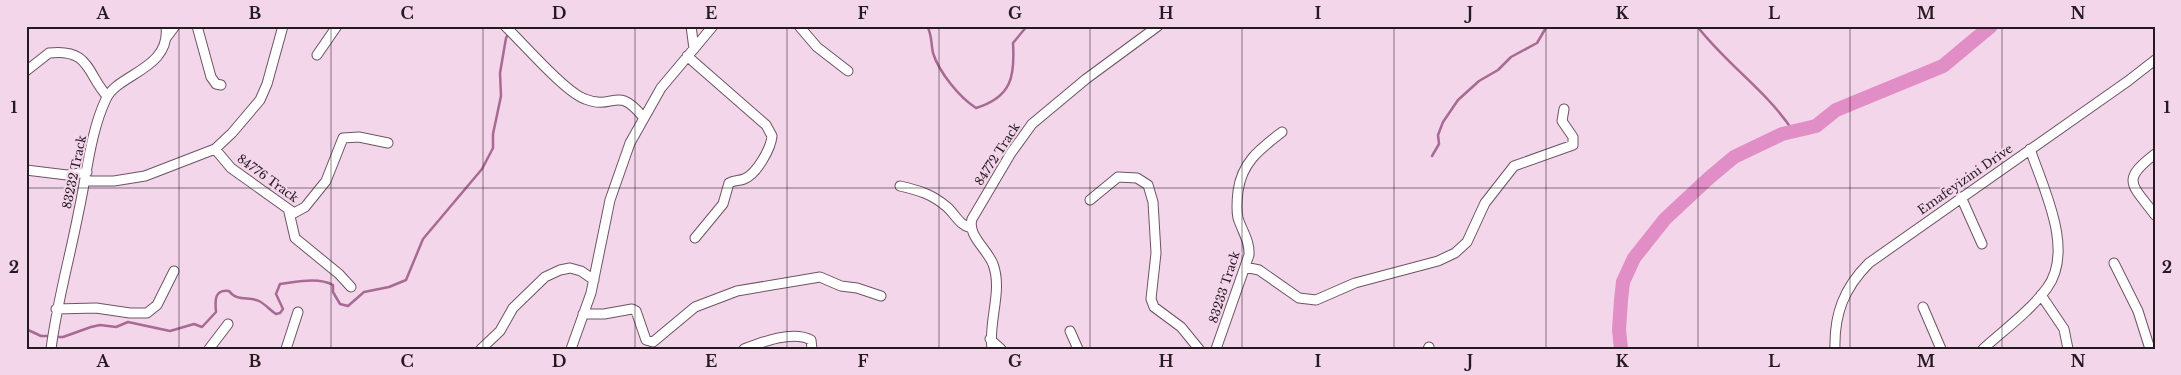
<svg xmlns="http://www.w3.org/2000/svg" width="2181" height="375" font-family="'Libre Baskerville',serif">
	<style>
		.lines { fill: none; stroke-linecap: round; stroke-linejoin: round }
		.stream { stroke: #a86a94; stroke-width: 2.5 }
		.river { stroke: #e18dc6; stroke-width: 14 }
		.street-casing { stroke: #6d5464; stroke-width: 11 }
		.street { stroke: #fff; stroke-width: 9 }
		.grid { fill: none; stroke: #241a21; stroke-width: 1; stroke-opacity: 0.55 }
		.labels { text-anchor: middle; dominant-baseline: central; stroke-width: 4; stroke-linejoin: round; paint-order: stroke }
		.street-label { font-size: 12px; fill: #241a21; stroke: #f3d6e9 }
		.neatline { fill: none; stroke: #241a21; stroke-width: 2 }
		.grid-label { font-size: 16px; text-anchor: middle; font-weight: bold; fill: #241a21 }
	</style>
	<rect width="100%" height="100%" fill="#f3d6e9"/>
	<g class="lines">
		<path class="stream" d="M927 26C932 34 931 44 933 53 939 72 959 97 976 108 1012 97 1015 76 1013 43L1027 26
			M1697 26C1726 64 1767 91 1793 131
			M1432 156 1439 144 1438 135 1443 122 1458 100 1479 81 1498 70 1511 57 1537 43 1547 26
			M26 329 41 336H51
			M56 337H63L91 327 100 325 116 327 128 322 170 331 194 324 202 327 216 312C215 301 214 289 229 291 237 302 249 296 259 301 265 304 270 310 276 314L280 313 283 309 276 294 280 284C297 282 318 277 333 285V292L340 304 348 306 364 292 389 287 406 280 423 239 482 169 493 148V134L501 96 500 73 506 38 509 33"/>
		<path class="river" d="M1621 349 1619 330 1621 300 1623 282 1634 258 1665 219 1709 178 1734 157 1782 134 1816 126 1836 110 1943 66 1991 26"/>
		<defs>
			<path id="street" d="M197 26 211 77 216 84 221 85
				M505 26C523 43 565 92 585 99 615 111 616 84 643 117
				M691 26 694 49
				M799 26 817 47 848 71
				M166 38 175 26
				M317 55 337 26
				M687 56 766 125 772 136C771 148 757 174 744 179 739 181 734 180 729 183L723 204 695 238
				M26 71 49 53C90 48 87 74 107 96
				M215 149 231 168 294 213 305 207 326 181 343 138 359 137 388 143
				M2155 154C2120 181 2132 184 2155 215
				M26 170 67 175 87 172
				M85 181H114L145 176 215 149 232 133 260 100 267 84 283 26
				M900 186C918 190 932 194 947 207 955 214 959 225 971 228
				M1961 197 1982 244
				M1090 200 1118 177 1137 178 1148 185 1153 202 1156 253 1151 299 1154 307 1181 327 1199 349
				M289 212 295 238 339 274 351 287
				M2114 263 2138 311 2150 349
				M1245 267 1259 270 1299 298 1316 300 1355 283 1438 261 1455 253 1467 242 1485 203 1514 166 1573 145V137L1562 121 1564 109
				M2041 295 2064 329 2068 349
				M1923 307 1941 349
				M56 309 96 308 130 313H147L157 305 174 271
				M583 314H604L632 309 636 311 646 340 653 342 695 307 737 291 820 277 841 286 857 288 881 296
				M1070 331 1078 349
				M990 339 1001 349
				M51 349C57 302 70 257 79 210 87 174 90 133 106 99 118 73 171 70 166 26
				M209 349 228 324
				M286 349 298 312
				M481 349 500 331 513 308 545 277 560 270 570 268 581 271 594 280
				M571 349 591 293 610 200 630 143 661 88 713 26
				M744 349C762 342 793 330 811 340L812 349
				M992 349C988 321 1003 291 993 264 987 249 967 235 972 219L1011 153 1032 124 1086 79 1158 26
				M1216 349 1249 255C1250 241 1242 231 1238 218 1236 209 1237 200 1238 191 1242 162 1260 149 1282 132
				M1428 349 1429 347
				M1835 349C1834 314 1844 288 1869 263L2128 81 2155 60
				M1983 349C2004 330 2030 311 2047 288 2075 250 2043 188 2030 149"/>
		</defs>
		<use href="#street" class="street-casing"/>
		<use href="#street" class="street"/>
	</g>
	<path class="grid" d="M179 26V349M331 26V349M483 26V349M635 26V349M787 26V349M939 26V349M1090 26V349M1242 26V349M1394 26V349M1546 26V349M1698 26V349M1850 26V349M2002 26V349M26 188H2155"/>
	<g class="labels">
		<g class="street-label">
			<text transform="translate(997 154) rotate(-57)">84772 Track</text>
			<text transform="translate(74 172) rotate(-78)">83232 Track</text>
			<text transform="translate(268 178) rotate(36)">84776 Track</text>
			<text transform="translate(1965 179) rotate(-35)">Emafeyizini Drive</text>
			<text transform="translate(1224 287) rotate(-72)">83233 Track</text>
		</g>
	</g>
	<rect width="2181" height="375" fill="none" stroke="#f3d6e9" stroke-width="55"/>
	<rect x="28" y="28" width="2126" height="320" class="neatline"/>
	<g class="grid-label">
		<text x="103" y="19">A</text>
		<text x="255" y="19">B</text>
		<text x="407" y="19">C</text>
		<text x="559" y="19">D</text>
		<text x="711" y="19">E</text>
		<text x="863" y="19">F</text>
		<text x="1015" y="19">G</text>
		<text x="1166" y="19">H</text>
		<text x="1318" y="19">I</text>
		<text x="1470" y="19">J</text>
		<text x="1622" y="19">K</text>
		<text x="1774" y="19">L</text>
		<text x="1926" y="19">M</text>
		<text x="2078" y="19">N</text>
		<text x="14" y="113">1</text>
		<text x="2167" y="113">1</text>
		<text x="14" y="273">2</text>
		<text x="2167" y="273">2</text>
		<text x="103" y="367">A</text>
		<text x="255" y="367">B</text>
		<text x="407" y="367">C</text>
		<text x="559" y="367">D</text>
		<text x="711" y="367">E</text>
		<text x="863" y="367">F</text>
		<text x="1015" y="367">G</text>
		<text x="1166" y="367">H</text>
		<text x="1318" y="367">I</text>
		<text x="1470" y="367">J</text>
		<text x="1622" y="367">K</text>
		<text x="1774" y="367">L</text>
		<text x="1926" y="367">M</text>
		<text x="2078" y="367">N</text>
	</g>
</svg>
